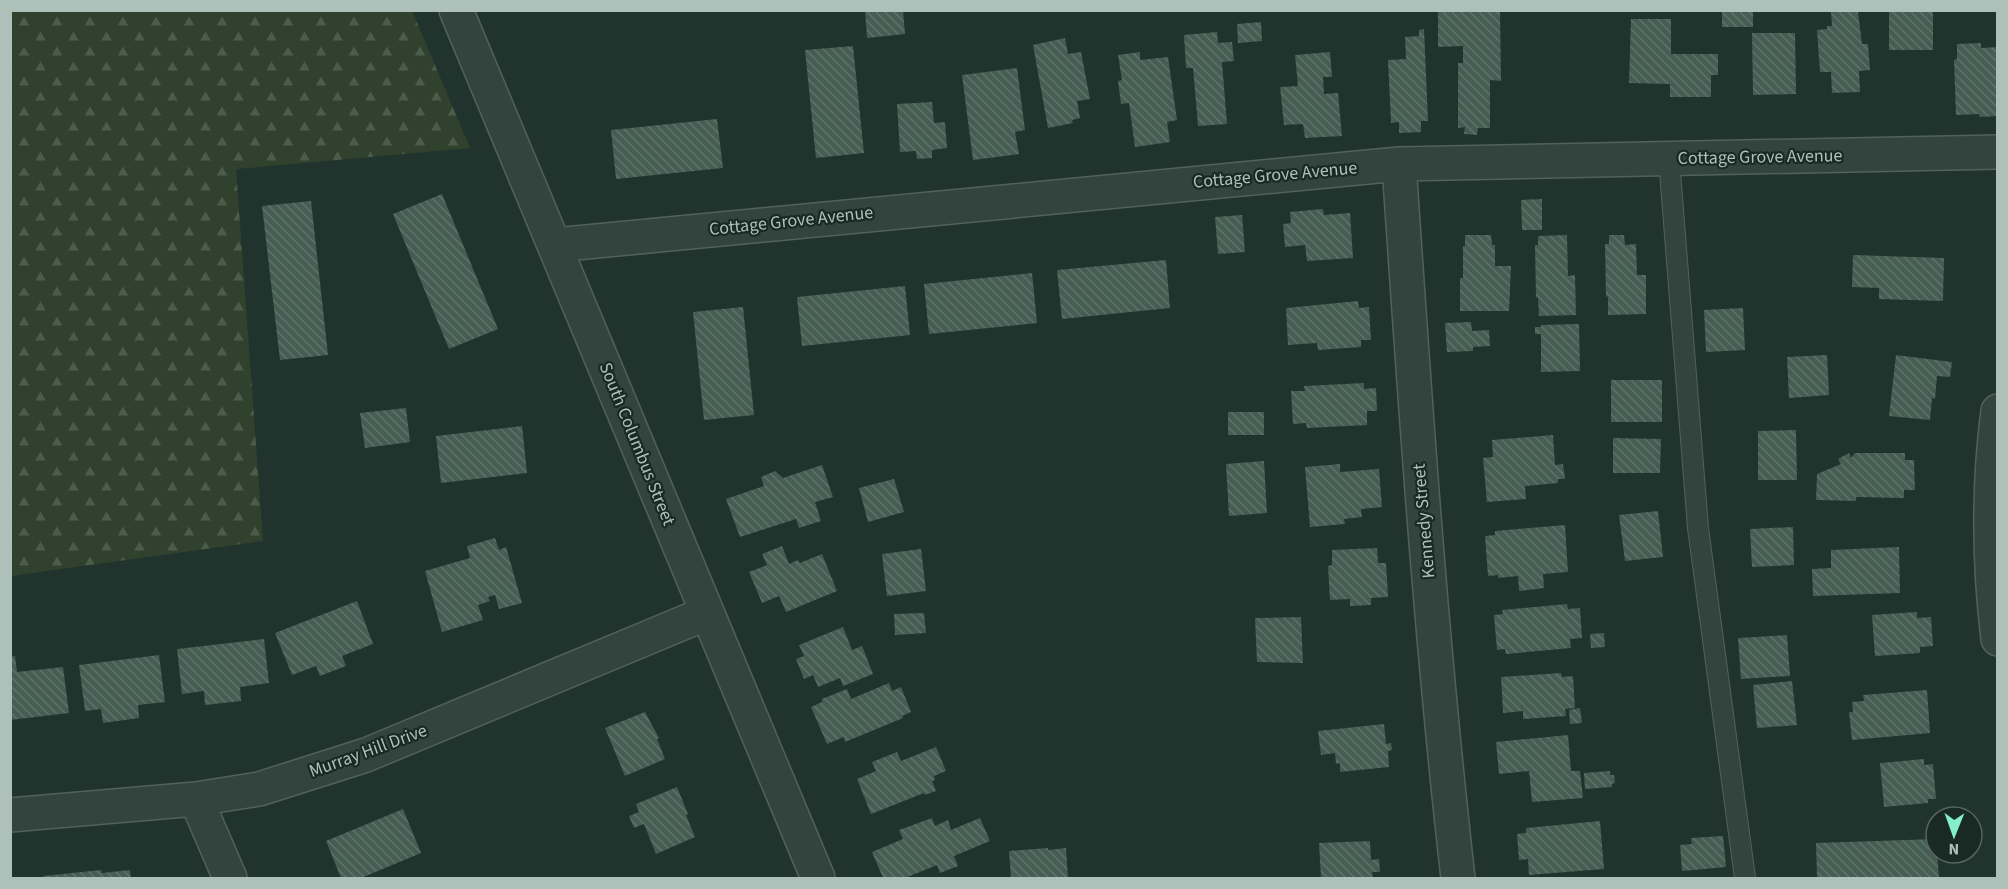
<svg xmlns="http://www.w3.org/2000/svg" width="2008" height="889" font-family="'Source Sans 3',sans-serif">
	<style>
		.forest { fill: url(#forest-firs) }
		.building { fill: url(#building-back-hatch) }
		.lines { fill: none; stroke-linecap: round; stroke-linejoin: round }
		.service-casing { stroke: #51625c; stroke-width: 22 }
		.minor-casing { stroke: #51625c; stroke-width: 36 }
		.tertiary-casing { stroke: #51625c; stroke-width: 36 }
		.service { stroke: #33443e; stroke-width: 20 }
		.minor { stroke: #33443e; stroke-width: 33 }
		.tertiary { stroke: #33443e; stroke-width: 33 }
		.labels { text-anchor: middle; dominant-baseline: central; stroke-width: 4.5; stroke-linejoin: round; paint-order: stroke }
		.street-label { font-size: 18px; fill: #adc1ba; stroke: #192923 }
	</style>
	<defs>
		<pattern id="forest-firs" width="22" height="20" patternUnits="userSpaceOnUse" patternTransform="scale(1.5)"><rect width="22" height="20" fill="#30422e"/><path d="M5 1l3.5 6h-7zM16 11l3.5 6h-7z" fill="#4b5c4a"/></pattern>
		<pattern id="building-back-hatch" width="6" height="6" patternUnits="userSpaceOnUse" patternTransform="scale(1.5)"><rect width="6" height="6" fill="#465d54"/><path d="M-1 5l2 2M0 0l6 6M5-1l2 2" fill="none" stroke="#5e726a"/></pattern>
	</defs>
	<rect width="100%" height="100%" fill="#20332c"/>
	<path class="forest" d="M10 11H412L470 148 236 169 263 541 11 576Z"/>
	<path class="building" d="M865 10H903L905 34 867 38Z
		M1438 10H1500L1501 81 1490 80V128H1478L1477 135 1464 134 1465 127 1458 128V63H1463V46L1438 47Z
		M1722 10H1753V27H1722Z
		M1889 10H1933V50H1889Z
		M1831 12H1858L1862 44H1868L1870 70 1859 71 1860 92 1832 93 1831 72H1820L1817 30 1827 29V26H1832Z
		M1631 19H1671V54H1718V75H1711V97H1670V84L1629 83Z
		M1261 22 1262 41 1238 43 1237 24Z
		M1424 29 1428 121H1421V132L1399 133V122L1391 123 1388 60 1406 59 1405 37 1419 36V30Z
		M1217 32 1218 43 1232 42 1234 61 1222 62 1227 124 1198 126 1193 68H1186L1184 35Z
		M1752 33H1795L1796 94 1753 95Z
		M1065 38 1068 54 1081 52 1090 99 1077 101 1080 118 1072 120 1073 123 1048 128 1033 45Z
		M1981 43V48L1998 47V116L1980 117 1979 114 1956 115 1954 60 1957 59V44Z
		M853 46 864 153 816 158 805 50Z
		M1140 52V60L1168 57 1177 120 1167 122 1170 142 1135 147 1129 103 1121 104 1118 81 1122 80 1118 55Z
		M1330 52 1332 77H1323L1324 94 1338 93 1342 136 1305 138 1303 124 1284 125 1280 87 1298 86 1295 55Z
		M1017 68 1025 130 1015 132 1019 154 973 160 962 75Z
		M932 102 934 123 945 122 947 148 932 150V158L917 159 916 151 900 152 897 104Z
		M717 119 723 168 616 179 611 130Z
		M442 194 498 329 449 349 393 214Z
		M1542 199V230H1522L1521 200Z
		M311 201 328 355 280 360 262 206Z
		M1323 209 1324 215 1350 213 1353 258 1307 261 1305 245 1285 247 1283 224 1291 223 1290 212Z
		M1242 215 1245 252 1218 254 1215 217Z
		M1465 235H1491L1492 245H1495V266H1511L1509 311H1460V278H1463V246H1465Z
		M1567 235 1568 276 1575 275 1576 315 1539 316 1538 297 1536 298 1535 245H1538V236Z
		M1609 235H1624L1625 245 1636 244 1637 275H1646V314L1608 315V296L1606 297 1605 244H1609Z
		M1853 255 1944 258 1943 301 1879 299V288L1852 287Z
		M1166 260 1170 308 1062 319 1057 270Z
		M1032 273 1037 323 929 334 924 284Z
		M905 286 910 335 802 346 797 297Z
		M1358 301 1359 308 1369 307 1371 340H1361V347L1318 350 1317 343 1288 345 1286 308Z
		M743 307 754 415 704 420 693 312Z
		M1743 308 1745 350 1706 352 1704 310Z
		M1471 322 1472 331 1489 330 1490 346 1473 347V351L1447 352 1445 323Z
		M1579 324 1580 371 1541 372V334H1535V327H1541V325Z
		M1827 355 1829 395 1789 398 1787 357Z
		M1896 355 1952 362 1950 377 1937 376 1935 399 1932 398 1930 420 1889 416Z
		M1611 380H1662V422H1611Z
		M1364 383V389L1376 388 1377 411H1367V425L1307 428 1306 423 1293 424 1291 391H1305L1304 386Z
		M406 408 410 442 365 448 360 413Z
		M1228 412H1264V435H1228Z
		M522 426 527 473 441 483 436 436Z
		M1796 430 1797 480H1758V431Z
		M1553 435 1555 465 1563 464 1565 479H1558V483L1525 486 1526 499 1487 502 1483 458 1493 457 1492 440Z
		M1613 438 1661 439 1660 473H1613Z
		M1849 453 1851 458 1855 453H1905V460H1914L1915 490H1904V498L1856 497V501L1816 500 1817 474 1841 464 1838 459Z
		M1264 461 1267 513 1229 516 1226 464Z
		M1340 464V472L1379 469 1382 507 1361 509 1362 517 1344 519 1345 524 1310 527 1305 467Z
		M822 465 833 497 815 502 821 521 799 528 796 519 740 537 726 499 764 486 761 477 775 471 783 478Z
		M894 479 904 512 868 522 859 488Z
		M1658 511 1663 557 1625 561 1619 515Z
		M1565 525 1568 572 1543 574 1544 588 1519 591 1518 576 1498 578V575L1488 576 1485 536 1495 535V531Z
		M1793 527 1794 565 1752 567 1750 529Z
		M495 538 499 550 506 547 522 603 499 609 495 595 488 597 490 601 478 605 483 620 442 632 425 571 470 558 467 546Z
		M782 546 789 564 798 560 800 563 822 554 837 591 786 612 779 596 762 603 749 572 767 565 762 554Z
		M1899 547 1900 593 1813 596 1812 569 1831 568V550Z
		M1377 548 1378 563H1386L1388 597 1371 598V605L1350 606V599L1330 600 1328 566 1332 565V550Z
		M921 549 926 591 887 596 882 554Z
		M357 601 373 644 342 656 346 666 320 676 316 666 292 675 275 633Z
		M1567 604 1568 609 1580 608 1582 638 1570 639 1571 648 1506 654 1505 649 1497 650 1494 615 1503 614 1502 610Z
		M1917 612V618L1931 617 1933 646 1920 647V653L1875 656 1872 615Z
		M924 613 926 633 895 635 894 614Z
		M1301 617 1303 663 1257 662 1255 618Z
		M843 627 852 650 862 646 873 674 843 686 840 678 818 687 813 675 804 679 796 659 804 656 799 645Z
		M1604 633 1605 647 1591 648 1590 634Z
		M1787 635 1790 676 1741 679 1738 638Z
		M264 639 269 683 240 687 241 701 205 705 204 691 182 694 177 649Z
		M159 655 165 702 138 705 139 718 103 723 101 709 85 711 79 665Z
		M15 656 17 672 63 667 69 713 10 720V657Z
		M1561 673 1562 677 1573 676 1575 708 1565 709 1566 716 1523 719V711L1503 713 1501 677Z
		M1792 681 1797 725 1757 728 1753 685Z
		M889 683 892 691 901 687 911 712 902 716 903 718 845 742 844 737 827 744 811 707 822 702V699L847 689 851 699Z
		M1927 690 1930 733 1852 740 1849 712H1853L1852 702 1864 701 1863 695Z
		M1580 708 1582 723 1570 724 1569 710Z
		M645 712 659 738 657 739 665 759 625 776 605 728Z
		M1384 724 1386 744 1391 743 1392 750 1388 751 1389 767 1340 772V763L1336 764 1335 753 1321 755 1318 731Z
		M1568 735 1571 771H1580L1583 798 1532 802 1529 771 1499 774 1496 742Z
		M936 747 946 771 934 776 935 780 932 781 936 791 925 795 924 793 871 814 857 779 876 771 872 762 897 752 901 761Z
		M1924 759V765L1933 764 1936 799H1928V803L1884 807 1880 763Z
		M1610 771V775H1614L1615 783 1612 784V787L1585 789 1584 773Z
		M677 787 688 814 686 815 695 837 656 854 644 824 634 828 629 816 639 812 636 804Z
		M403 809 421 853 361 878H341L326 841Z
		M932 818 935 826 948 820 951 830 980 818 990 841 954 856 958 866 940 873 937 865 905 878H883L872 852 903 839 899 830Z
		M1600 821 1604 869 1529 875 1528 859 1519 860 1517 834 1526 833V828Z
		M1723 836 1726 867 1682 871 1680 845 1692 844 1691 838Z
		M1936 839 1939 878H1817L1816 843Z
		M1370 841 1371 860 1379 859 1380 872H1372L1373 878H1321L1319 843Z
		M1048 848V850L1066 848 1068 878H1011L1009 851Z
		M101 870 102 873 130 870 131 878H44L43 876Z"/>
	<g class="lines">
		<defs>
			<path id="service" d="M1669 159 1698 528 1745 878"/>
			<path id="minor" d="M1399 164C1415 402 1431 641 1458 878
				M555 245 1399 164 1998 152
				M1998 411C1988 487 1989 564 1998 639
				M196 799 230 878
				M10 815 196 799 259 789 366 755 707 613"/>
			<path id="tertiary" d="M456 10 818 878"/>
		</defs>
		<use href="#service" class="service-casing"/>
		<use href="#minor" class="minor-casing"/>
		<use href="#tertiary" class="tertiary-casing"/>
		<use href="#service" class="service"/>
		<use href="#minor" class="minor"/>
		<use href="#tertiary" class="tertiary"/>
	</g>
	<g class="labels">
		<g class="street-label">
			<text transform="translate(1760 157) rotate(-1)">Cottage Grove Avenue</text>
			<text transform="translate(1275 175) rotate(-5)">Cottage Grove Avenue</text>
			<text transform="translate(791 221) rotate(-6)">Cottage Grove Avenue</text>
			<text transform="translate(637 444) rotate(68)">South Columbus Street</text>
			<text transform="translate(1424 521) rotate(-95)">Kennedy Street</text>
			<text transform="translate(368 751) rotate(-20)">Murray Hill Drive</text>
		</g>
	</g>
	<rect width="2008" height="889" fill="none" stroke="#adc1ba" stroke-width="24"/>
	<g transform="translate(1954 835) rotate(181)"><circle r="28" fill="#192923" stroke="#54665f" stroke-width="1.5"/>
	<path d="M0-4.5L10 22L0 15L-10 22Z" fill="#85efc9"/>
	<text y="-9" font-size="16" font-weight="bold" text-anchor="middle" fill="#adc1ba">N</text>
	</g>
</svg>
